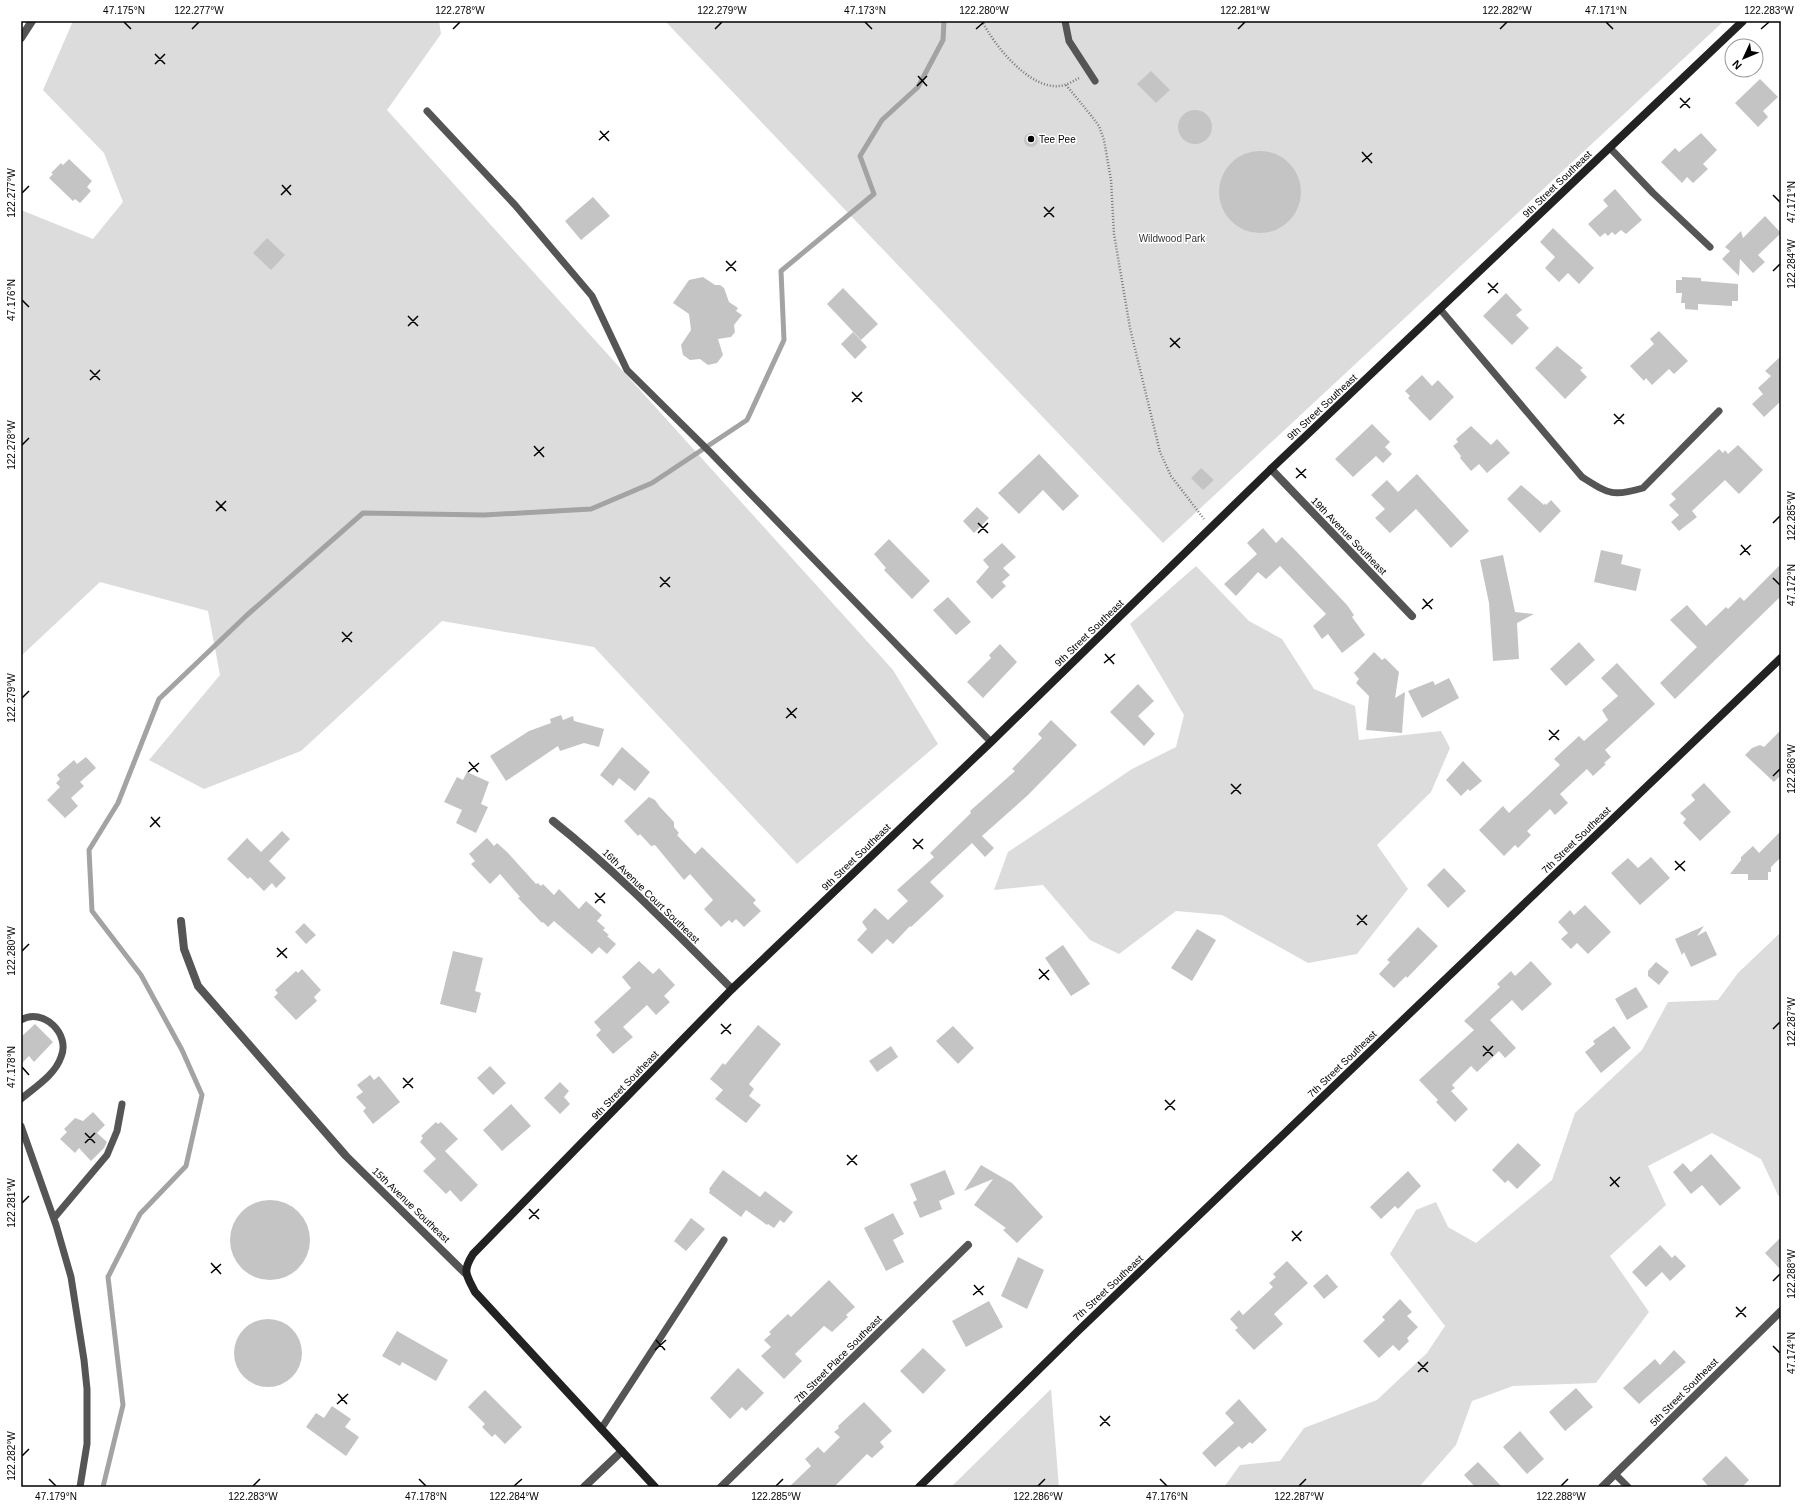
<svg xmlns="http://www.w3.org/2000/svg" width="1802" height="1508" font-family="Helvetica,sans-serif">
	<style>
		.green { fill: #dcdcdc }
		.lines { fill: none; stroke-linecap: round; stroke-linejoin: round }
		.stream { stroke: #a3a3a3; stroke-width: 5 }
		.building { fill: #c4c4c4 }
		.path { stroke: #777; stroke-width: 2.5; stroke-dasharray: 1 2; stroke-linecap: butt }
		.lane { stroke: #555; stroke-width: 7 }
		.street { stroke: #555; stroke-width: 8 }
		.secondary { stroke: #222; stroke-width: 8 }
		.ticks { fill: none; stroke: #000; stroke-width: 1.5 }
		.poi-dot { fill: #000; stroke: #fff; stroke-width: 1.5 }
		.labels { text-anchor: middle; dominant-baseline: central; stroke-width: 3; stroke-linejoin: round; paint-order: stroke }
		.poi-label { font-size: 10px; fill: #000; stroke: #fff; text-anchor: start }
		.street-label { font-size: 10px; fill: #000; stroke: #fff }
		.park-label { font-size: 10px; fill: #333; stroke: #fff }
		.neatline { fill: none; stroke: #000; stroke-width: 1.5 }
		.ticks-label { font-size: 10px; text-anchor: middle; fill: #000 }
	</style>
	<rect width="100%" height="100%" fill="#fff"/>
	<path class="green" d="M73 21H439L441 34 387 110 893 670 938 744 797 864 594 647 442 621 301 751 204 789 149 760 220 675 208 611 100 582 21 656V210L93 239 123 202 104 153 43 90Z
		M665 21H1724L1163 543Z
		M1196 566 1249 621 1282 639 1314 689 1355 706 1359 740 1441 731 1450 748 1431 792 1377 845 1408 889 1357 954 1308 963 1222 915 1176 911 1119 954 1090 940 1043 885 994 890 1008 852 1132 769 1176 747 1184 715 1130 624Z
		M1781 932V1198L1778 1195 1761 1159 1712 1133 1648 1166 1666 1205 1610 1256 1649 1312 1596 1383 1513 1386 1472 1401 1456 1445 1419 1487H1224L1240 1465 1280 1461 1304 1428 1377 1400 1427 1353 1445 1326 1390 1254 1416 1210 1436 1202 1448 1227 1476 1243 1552 1180 1575 1113 1642 1050 1668 1002 1718 1000 1738 973Z
		M1051 1389 1059 1487H951Z"/>
	<g class="lines">
		<path class="stream" d="M103 1487 123 1405 108 1277 140 1214 186 1166 202 1095 182 1050 141 975 92 911 89 850 118 803 159 699 246 616 363 513 484 515 591 509 652 483 747 420 784 340 781 271 874 194 860 156 882 120 918 87 943 40 944 21"/>
	</g>
	<path class="building" d="M1151 71 1170 90 1156 103 1137 84Z
		M1760 79 1778 97 1763 111 1768 117 1758 127 1735 103Z
		M1178 127a17 17 0 1 1 34 0a17 17 0 1 1-34 0Z
		M1701 133 1717 150 1703 164 1708 169 1693 183 1687 177 1682 183 1661 162 1675 148 1679 152Z
		M1024 140a7 7 0 1 1 14 0a7 7 0 1 1-14 0Z
		M1219 192a41 41 0 1 1 82 0a41 41 0 1 1-82 0Z
		M69 159 92 181 87 187 91 191 80 203 75 199 73 201 49 178 53 174 51 173 61 163 63 165Z
		M1615 189 1642 220 1626 234 1621 230 1615 235 1612 232 1608 236 1605 233 1600 237 1588 224 1608 206 1603 200Z
		M593 197 610 216 581 240 565 221Z
		M1765 216 1781 233 1758 255 1765 262 1753 273 1740 259 1739 276 1722 259 1730 251 1725 247 1741 231 1743 238Z
		M1553 228 1594 268 1579 284 1568 273 1559 282 1545 268 1555 257 1540 242Z
		M267 238 285 255 271 270 253 253Z
		M703 277 715 285H720L724 288 729 302 738 308 736 311 742 315 734 325 735 332 731 337 718 339 723 355 717 363 708 365 700 359 690 360 683 355 681 345 691 330 689 314 673 303 689 280Z
		M1682 277 1701 278V281L1738 284V301H1732V306L1698 304V310L1685 309V303H1681L1682 293H1676V280H1682Z
		M843 288 878 324 861 340 827 304Z
		M1506 293 1522 310 1516 315 1529 328 1512 345 1483 316Z
		M1659 331 1688 361 1674 374 1669 369 1652 385 1646 378 1644 381 1630 366 1654 344 1650 339Z
		M853 332 867 347 855 359 841 344Z
		M1557 346 1583 368 1580 370 1587 377 1565 399 1535 368Z
		M1781 356V401L1764 417 1752 404 1763 394 1758 388 1771 376 1765 371Z
		M1422 375 1432 386 1438 380 1454 397 1430 421 1408 398 1410 396 1405 391Z
		M1372 424 1390 442 1385 447 1392 454 1383 463 1376 456 1353 477 1335 459Z
		M1471 426 1491 445 1497 439 1510 453 1487 473 1479 464 1471 471 1460 458 1461 456 1453 446 1458 442 1456 439Z
		M1738 445 1763 470 1739 494 1725 480 1692 511 1697 517 1679 531 1671 522 1679 515 1669 505 1676 499 1671 494 1719 449 1723 453 1725 450 1728 454Z
		M1039 454 1079 496 1063 511 1043 490 1019 514 998 493Z
		M1201 468 1214 480 1203 490 1191 478Z
		M1417 474 1469 531 1451 548 1416 509 1390 533 1375 518 1385 509 1371 495 1387 480 1398 492Z
		M1521 485 1544 505 1545 503 1546 505 1551 500 1561 511 1540 533 1507 499Z
		M977 507 989 518 974 533 963 521Z
		M1263 528 1276 543 1282 537 1296 551 1347 605 1354 615 1352 617 1365 635 1342 653 1328 634 1322 639 1313 626 1326 614 1280 566 1266 579 1258 572 1236 596 1224 584 1257 554 1247 543Z
		M889 539 930 581 912 599 884 570 886 568 874 554Z
		M1002 543 1016 557 1003 568 1010 575 1002 582 1006 586 992 599 976 582 989 567 983 560Z
		M1601 550 1623 555 1621 564 1641 569 1636 591 1594 582Z
		M1503 555 1515 612 1534 614 1517 623 1519 659 1493 661 1489 603 1480 560Z
		M1781 564V596L1675 699 1660 683 1697 647 1670 620 1687 605 1706 626 1726 607 1728 609 1740 597 1744 601Z
		M948 597 971 622 956 635 933 610Z
		M1579 642 1595 660 1566 686 1550 669Z
		M1000 644 1017 662 983 698 967 682 991 658 989 655Z
		M1374 652 1382 660 1385 658 1399 672 1395 698 1405 692 1402 733 1366 730 1369 696 1356 683 1359 679 1354 673Z
		M1617 663 1655 704 1605 750 1611 757 1604 763 1606 764 1593 776 1587 769 1560 794 1568 803 1555 815 1550 809 1527 831 1531 835 1518 848 1515 845 1504 856 1479 830 1503 806 1509 813 1560 765 1554 759 1579 736 1584 741 1608 720 1602 710 1618 696 1601 678Z
		M1449 678 1459 698 1422 718 1408 691 1433 681 1435 685Z
		M1138 684 1154 701 1138 716 1155 734 1144 746 1110 712Z
		M561 715 563 720 573 716 574 721 604 729 599 747 584 743 560 751 558 746 506 781 490 756 529 731 551 723 550 719Z
		M1051 720 1077 745 1028 795 982 836 994 848 985 857 972 843 930 882 944 896 911 927 910 926 893 944 887 939 872 954 857 940 867 929 862 922 875 908 888 920 908 901 897 890 934 857 930 853 971 813 970 811 1015 771 1012 769 1042 738 1038 734Z
		M1781 730V775L1774 782 1745 755 1752 748 1760 745 1764 747Z
		M622 747 650 772 635 791 619 778 613 786 600 775Z
		M86 757 96 768 80 782 84 786 71 798 78 806 65 818 47 800 60 787 56 783 60 779 57 775 74 760 77 764Z
		M1463 761 1482 781 1470 791 1468 789 1461 796 1446 780Z
		M467 772 489 782 481 804 488 807 476 833 456 823 462 810 444 802 457 777 463 780Z
		M1704 783 1731 812 1700 841 1683 823 1686 819 1680 813 1695 800 1691 795Z
		M649 797 655 800 660 807 674 822V827L679 833 677 835 695 854 702 847 756 900 753 903 761 911 744 927 736 919 732 923 729 920 721 927 704 909 713 900 690 874 684 880 655 845 651 846 640 834 638 836 624 821Z
		M282 831 290 839 269 861 286 878 276 888 272 883 264 891 250 877 248 879 227 859 247 838 261 852Z
		M1781 831V857L1771 867V872H1768V880H1748V874H1730L1741 860V857L1753 846 1759 853Z
		M487 838 494 846 497 843 507 852 536 884 538 883 541 886 543 884 554 895 559 889 579 909 586 901 602 915 597 921 605 928 603 930 609 935 607 936 616 944 607 954 599 947 592 954 554 921 548 927 543 922 542 923 518 898 520 897 500 874 490 884 471 864 475 861 469 854Z
		M1651 857 1670 878 1640 905 1611 873 1628 858 1638 868Z
		M1444 868 1466 891 1448 908 1427 885Z
		M1585 905 1611 932 1588 954 1577 943 1571 949 1561 939 1568 933 1558 922 1570 910 1574 915Z
		M304 923 316 935 306 944 295 932Z
		M1704 926 1697 936 1706 931 1717 955 1691 967 1684 952 1682 955 1675 939Z
		M1418 927 1438 946 1407 978 1406 976 1394 988 1379 974 1390 962 1387 960Z
		M1197 929 1216 940 1192 981 1171 968Z
		M1063 945 1090 984 1071 996 1045 958Z
		M453 951 483 958 475 991 481 993 476 1013 440 1004Z
		M639 961 653 974 659 968 675 985 664 996 670 1002 656 1015 647 1005 623 1027 633 1037 613 1054 596 1035 601 1030 594 1022 631 988 622 977Z
		M1531 961 1552 984 1522 1011 1512 1000 1490 1020 1516 1048 1505 1058 1499 1051 1477 1072 1471 1066 1452 1085 1455 1088 1451 1091 1468 1109 1455 1122 1436 1102 1438 1100 1419 1080 1474 1030 1464 1021 1500 987 1497 984 1511 971 1515 976Z
		M1656 962 1669 972 1659 985 1648 976V971Z
		M302 969 321 990 314 997 317 1001 296 1020 274 997 278 993 275 990 296 971 298 973Z
		M1636 987 1648 1007 1627 1020 1615 999Z
		M35 1024 53 1042 34 1062 29 1056 21 1064V1037Z
		M758 1025 781 1044 749 1084 754 1089 749 1096 761 1105 746 1123 715 1099 723 1090 710 1079 723 1063 725 1065Z
		M953 1026 974 1048 958 1064 936 1041Z
		M1614 1026 1631 1048 1601 1073 1585 1052 1595 1044 1593 1041Z
		M891 1046 898 1057 877 1072 869 1061Z
		M490 1066 506 1083 493 1095 477 1078Z
		M370 1075 374 1080 379 1076 400 1102 373 1124 363 1111 366 1108 356 1097 363 1092 357 1085Z
		M560 1082 569 1091 564 1097 570 1104 560 1114 544 1098Z
		M511 1104 531 1126 502 1151 483 1130Z
		M93 1112 105 1125 97 1133 107 1142 104 1148 91 1161 79 1148 75 1153 60 1139 67 1132 64 1129 75 1118 83 1121Z
		M436 1122 438 1124 441 1122 458 1139 445 1151 478 1185 461 1202 450 1190 446 1194 423 1171 436 1159 420 1142 423 1138 421 1136Z
		M1518 1143 1541 1165 1517 1189 1508 1180 1505 1183 1492 1170Z
		M1711 1154 1741 1188 1720 1206 1702 1185 1691 1194 1673 1172 1683 1163 1691 1172Z
		M981 1165 1012 1183 1043 1217 1017 1243 1003 1230 1006 1228 974 1205 993 1179 964 1191Z
		M723 1170 760 1197 765 1191 793 1212 784 1223 780 1220 774 1228 768 1224 767 1225 746 1210 741 1217 709 1193 710 1190 709 1189Z
		M945 1170 955 1194 939 1201 942 1209 920 1218 913 1202 917 1200 910 1184Z
		M1408 1171 1421 1186 1398 1209 1395 1206 1381 1219 1370 1207Z
		M230 1240a40 40 0 1 1 80 0a40 40 0 1 1-80 0Z
		M893 1213 904 1234 893 1240 904 1262 886 1271 864 1228Z
		M691 1218 705 1229 686 1251 674 1241Z
		M1781 1237V1270L1765 1253Z
		M1660 1245 1672 1258 1675 1255 1686 1266 1670 1281 1662 1272 1646 1287 1632 1272Z
		M1018 1257 1044 1270 1027 1309 1001 1296Z
		M1287 1261 1308 1283 1274 1314 1283 1324 1254 1350 1235 1330 1238 1328 1230 1319 1239 1310 1243 1315 1273 1287 1269 1283 1276 1277 1273 1274Z
		M1327 1274 1338 1287 1324 1299 1313 1286Z
		M829 1280 855 1307 846 1315 848 1317 832 1332 824 1326 795 1354 802 1361 784 1379 761 1356 771 1347 764 1340 771 1334 769 1332 788 1314 791 1317Z
		M1400 1299 1412 1312 1407 1316 1418 1327 1407 1338 1409 1341 1399 1351 1393 1345 1379 1358 1363 1341 1385 1320 1382 1317Z
		M989 1301 1003 1327 966 1347 952 1321Z
		M234 1353a34 34 0 1 1 68 0a34 34 0 1 1-68 0Z
		M397 1331 448 1360 436 1381 402 1362 400 1366 382 1356Z
		M923 1348 946 1370 923 1394 900 1371Z
		M1674 1350 1686 1362 1639 1404 1623 1388 1655 1359 1660 1365Z
		M738 1368 764 1393 746 1411 742 1407 730 1419 710 1398Z
		M1576 1388 1593 1407 1565 1431 1549 1412Z
		M485 1390 522 1427 505 1444 495 1434 492 1437 482 1427 485 1424 468 1407Z
		M1239 1399 1267 1430 1252 1444 1250 1442 1242 1449 1239 1446 1215 1467 1202 1453 1234 1423 1225 1413Z
		M864 1402 892 1431 880 1442 884 1447 872 1458 867 1454 834 1487H789L811 1466 805 1459 818 1447 824 1453 840 1437 834 1432 839 1428 838 1426Z
		M332 1406 351 1419 345 1427 359 1437 346 1456 306 1427 316 1413 324 1418Z
		M1520 1431 1544 1459 1527 1474 1503 1447Z
		M1726 1456 1749 1480 1742 1487H1709L1702 1479Z
		M1478 1462 1502 1487H1475L1464 1475Z"/>
	<g class="lines">
		<path class="path" d="M982 21C994 45 1029 89 1059 86 1066 86 1073 81 1079 78
			M1066 85 1090 114 1099 126 1104 140 1111 180 1114 234 1130 328 1160 452 1171 476 1204 519"/>
		<path class="lane" d="M1065 21 1069 41 1095 81
			M427 111 515 205 592 296 627 370 711 453 991 742
			M1610 148 1653 193 1710 247
			M1440 309 1582 477C1609 494 1612 497 1643 488L1719 411
			M21 1020C43 1007 71 1034 61 1057 55 1075 35 1087 21 1099
			M21 1126 56 1225 71 1277 84 1360 87 1389V1444L80 1487
			M54 1218 107 1155 117 1131 122 1104
			M601 1429 724 1240
			M1615 1474 1628 1487"/>
		<path class="street" d="M21 38 32 21
			M1271 469 1412 616
			M553 821C617 872 674 931 732 989
			M181 921 184 949 198 986 346 1156 465 1273
			M584 1487 622 1451
			M721 1487 968 1245
			M1602 1487 1781 1311"/>
		<path class="secondary" d="M655 1487 475 1292C466 1274 462 1272 473 1254L732 989 991 742 1271 469 1743 21
			M919 1487 1078 1331 1781 658"/>
	</g>
	<path class="ticks" d="M124 22 131 29M865 22 872 29M1606 22 1613 29M192 29 199 22M453 29 460 22M715 29 722 22M976 29 984 22M1238 29 1245 22M1500 29 1507 22M1761 29 1769 22M155 54 165 64M155 64 165 54M918 76 927 86M917 86 927 76M1680 98 1690 108M1680 108 1690 98M600 131 609 141M599 140 609 131M1362 152 1372 163M1362 162 1372 153M282 185 291 195M22 193 29 186M281 195 291 185M1773 195 1780 202M1044 207 1054 217M1044 217 1054 207M726 261 736 271M726 271 736 261M1773 271 1780 264M1488 283 1498 293M1488 293 1498 283M22 300 29 307M408 316 418 326M408 326 418 316M1170 338 1180 348M1170 347 1180 338M90 370 100 380M90 380 100 370M852 392 862 402M852 402 862 392M1614 414 1624 424M1614 424 1624 414M22 445 29 438M534 446 544 457M534 456 544 447M1296 468 1306 478M1296 478 1306 469M216 501 226 511M216 511 226 501M978 523 988 533M1773 523 1780 516M978 533 988 523M1741 545 1750 555M1740 555 1751 545M660 577 670 587M1773 578 1780 585M660 587 670 577M1423 599 1432 609M1422 609 1433 599M342 632 352 642M342 642 352 632M1105 654 1114 664M1104 663 1115 654M22 698 29 691M787 708 796 718M786 718 797 708M1549 730 1559 740M1549 740 1559 730M469 762 478 772M468 772 479 763M1773 776 1780 769M1231 784 1241 794M1231 794 1241 784M151 817 160 827M150 827 160 817M913 839 923 849M913 849 923 839M1675 861 1685 871M1675 870 1685 861M595 893 605 903M595 903 605 893M1357 915 1367 925M1357 925 1367 915M277 948 287 958M22 951 29 944M277 957 287 948M1039 969 1049 980M1039 979 1049 970M721 1024 731 1034M1773 1029 1780 1022M721 1034 731 1024M1483 1046 1493 1056M1483 1056 1493 1046M22 1067 29 1075M403 1078 413 1088M403 1088 413 1078M1165 1100 1175 1110M1165 1110 1175 1100M85 1133 95 1143M85 1143 95 1133M847 1155 857 1165M847 1165 857 1155M1610 1177 1619 1187M1610 1186 1620 1177M22 1203 29 1196M529 1209 539 1219M529 1219 539 1209M1292 1231 1301 1241M1292 1241 1302 1231M211 1263 221 1274M211 1273 221 1264M1773 1281 1780 1274M974 1285 983 1295M973 1295 984 1286M1736 1307 1746 1317M1736 1317 1746 1307M656 1340 665 1350M1773 1346 1780 1353M655 1350 666 1340M1418 1362 1428 1372M1418 1372 1428 1362M338 1394 347 1404M337 1404 348 1394M1100 1416 1110 1426M1100 1426 1110 1416M22 1456 29 1449M49 1479 56 1486M419 1479 426 1486M1160 1479 1167 1486M253 1486 260 1479M514 1486 522 1479M776 1486 783 1479M1038 1486 1045 1479M1299 1486 1306 1479M1561 1486 1568 1479"/>
	<circle class="poi-dot" cx="1031" cy="139" r="4"/>
	<g class="labels">
		<g class="poi-label">
			<text x="1039" y="139">Tee Pee</text>
		</g>
		<g class="street-label">
			<text transform="translate(1557 184) rotate(-44)">9th Street Southeast</text>
			<text transform="translate(1322 407) rotate(-43)">9th Street Southeast</text>
			<text transform="translate(1349 536) rotate(46)">19th Avenue Southeast</text>
			<text transform="translate(1089 633) rotate(-44)">9th Street Southeast</text>
			<text transform="translate(1576 840) rotate(-44)">7th Street Southeast</text>
			<text transform="translate(856 857) rotate(-44)">9th Street Southeast</text>
			<text transform="translate(651 896) rotate(44)">16th Avenue Court Southeast</text>
			<text transform="translate(1342 1064) rotate(-44)">7th Street Southeast</text>
			<text transform="translate(625 1085) rotate(-46)">9th Street Southeast</text>
			<text transform="translate(411 1205) rotate(44)">15th Avenue Southeast</text>
			<text transform="translate(1108 1288) rotate(-43)">7th Street Southeast</text>
			<text transform="translate(838 1359) rotate(-45)">7th Street Place Southeast</text>
			<text transform="translate(1684 1392) rotate(-45)">5th Street Southeast</text>
		</g>
		<g class="park-label">
			<text x="1172" y="238">Wildwood Park</text>
		</g>
	</g>
	<rect width="1802" height="1508" fill="none" stroke="#ffffff" stroke-width="44"/>
	<g transform="translate(1744 58) rotate(226)"><circle r="19" fill="#ffffff" stroke="#999999"/>
	<path d="M0-3L7 15L0 10L-7 15Z" fill="#000000"/>
	<text y="-6" font-size="11" font-weight="bold" text-anchor="middle" fill="#000000">N</text>
	</g>
	<rect x="22" y="22" width="1758" height="1464" class="neatline"/>
	<g class="ticks-label">
		<text x="124" y="14">47.175°N</text>
		<text x="199" y="14">122.277°W</text>
		<text x="460" y="14">122.278°W</text>
		<text x="722" y="14">122.279°W</text>
		<text x="865" y="14">47.173°N</text>
		<text x="984" y="14">122.280°W</text>
		<text x="1245" y="14">122.281°W</text>
		<text x="1507" y="14">122.282°W</text>
		<text x="1606" y="14">47.171°N</text>
		<text x="1769" y="14">122.283°W</text>
		<text transform="translate(11 193) rotate(-90)" y="4">122.277°W</text>
		<text transform="translate(1791 202) rotate(-90)" y="4">47.171°N</text>
		<text transform="translate(1791 264) rotate(-90)" y="4">122.284°W</text>
		<text transform="translate(11 300) rotate(-90)" y="4">47.176°N</text>
		<text transform="translate(11 445) rotate(-90)" y="4">122.278°W</text>
		<text transform="translate(1791 516) rotate(-90)" y="4">122.285°W</text>
		<text transform="translate(1791 585) rotate(-90)" y="4">47.172°N</text>
		<text transform="translate(11 698) rotate(-90)" y="4">122.279°W</text>
		<text transform="translate(1791 769) rotate(-90)" y="4">122.286°W</text>
		<text transform="translate(11 951) rotate(-90)" y="4">122.280°W</text>
		<text transform="translate(1791 1022) rotate(-90)" y="4">122.287°W</text>
		<text transform="translate(11 1067) rotate(-90)" y="4">47.178°N</text>
		<text transform="translate(11 1203) rotate(-90)" y="4">122.281°W</text>
		<text transform="translate(1791 1274) rotate(-90)" y="4">122.288°W</text>
		<text transform="translate(1791 1353) rotate(-90)" y="4">47.174°N</text>
		<text transform="translate(11 1456) rotate(-90)" y="4">122.282°W</text>
		<text x="56" y="1500">47.179°N</text>
		<text x="253" y="1500">122.283°W</text>
		<text x="426" y="1500">47.178°N</text>
		<text x="514" y="1500">122.284°W</text>
		<text x="776" y="1500">122.285°W</text>
		<text x="1038" y="1500">122.286°W</text>
		<text x="1167" y="1500">47.176°N</text>
		<text x="1299" y="1500">122.287°W</text>
		<text x="1561" y="1500">122.288°W</text>
	</g>
</svg>
